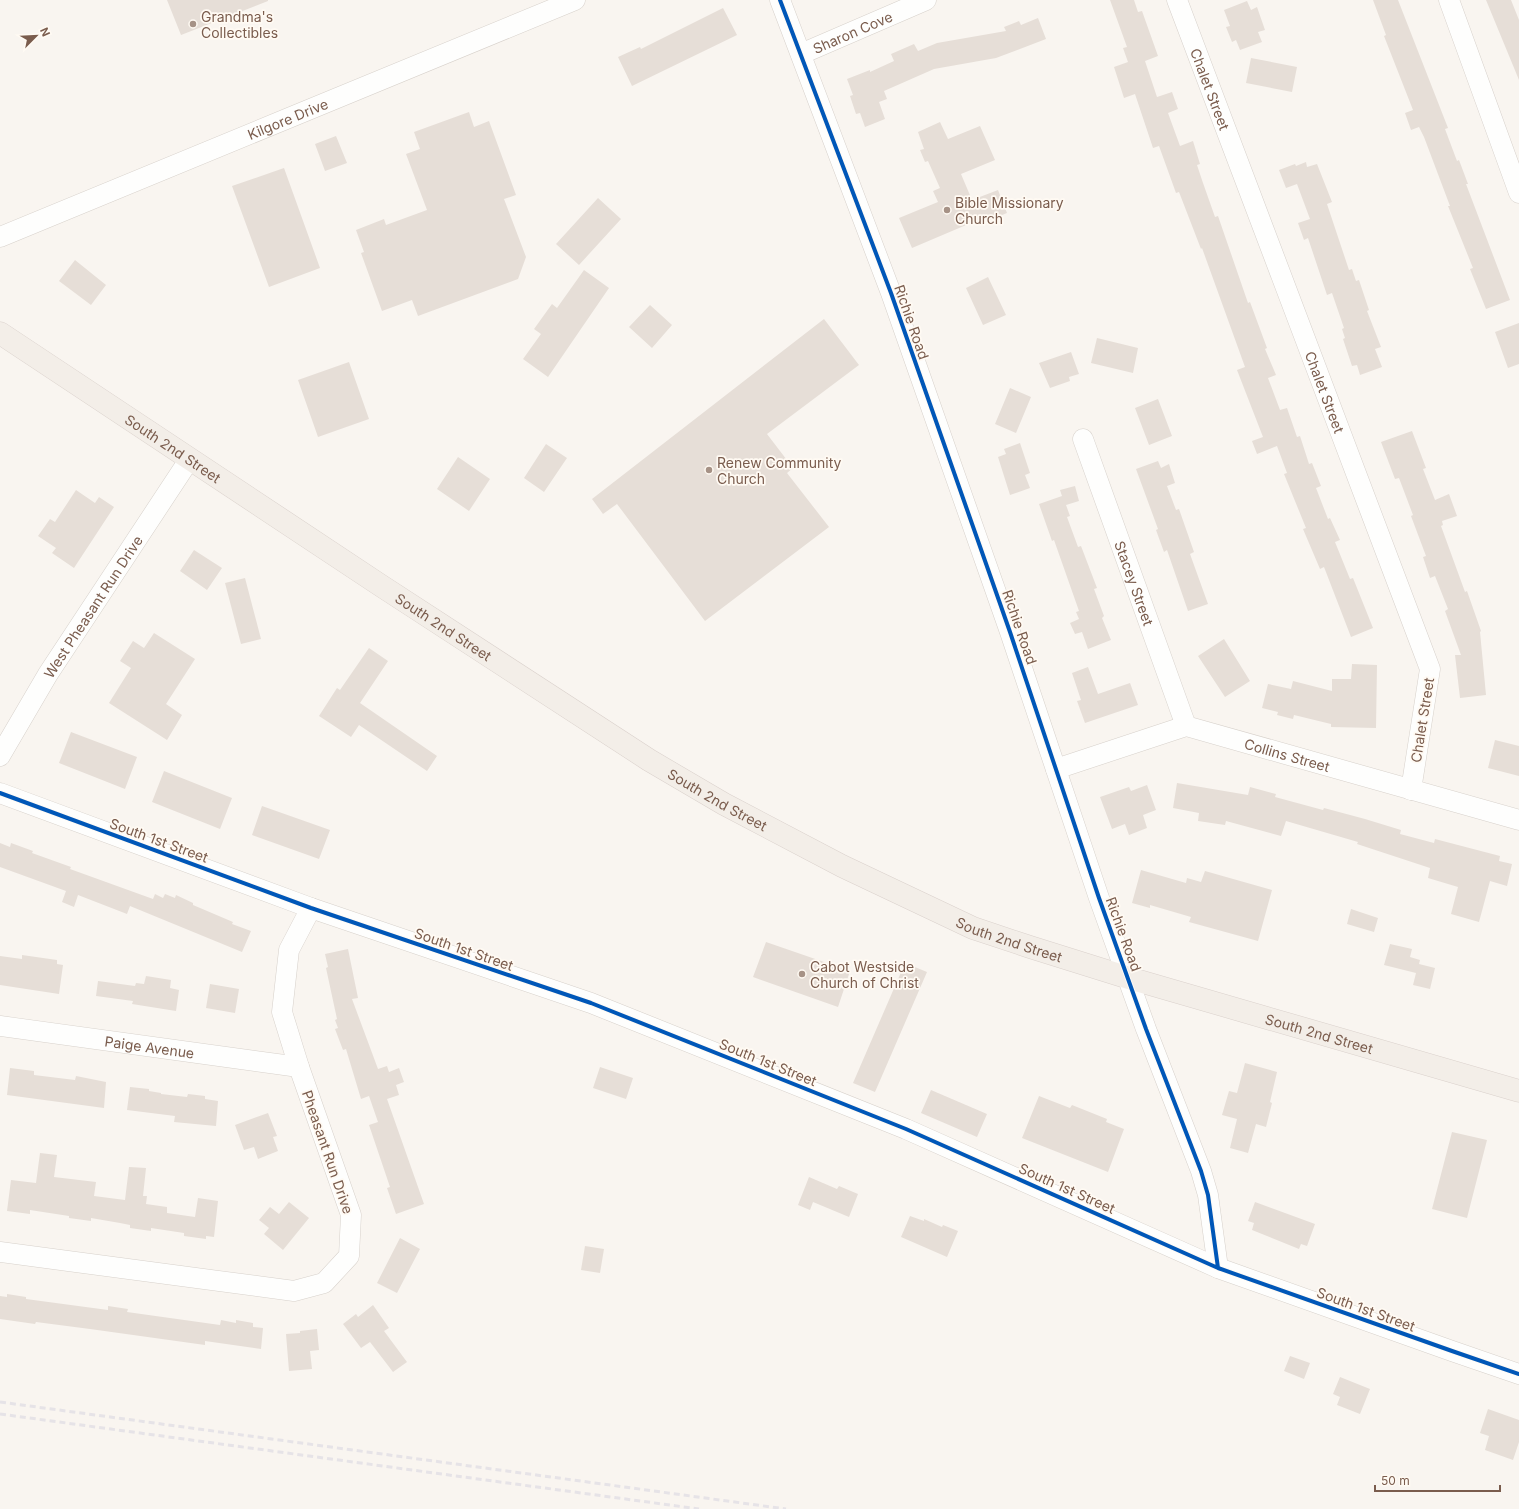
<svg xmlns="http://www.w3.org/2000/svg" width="1519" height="1509" font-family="Inter,sans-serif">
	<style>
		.building { fill: #e6ded7 }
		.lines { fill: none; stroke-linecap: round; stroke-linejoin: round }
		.minor-casing { stroke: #d7d1cb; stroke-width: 21 }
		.major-casing { stroke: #dad1cc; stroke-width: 23 }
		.minor { stroke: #fefefd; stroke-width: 20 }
		.major { stroke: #f3eee8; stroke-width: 22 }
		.rail { stroke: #e6e3e7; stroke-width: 3; stroke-dasharray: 6 4; stroke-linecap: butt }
		.cycleway-casing { stroke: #fffaf3; stroke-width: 6 }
		.cycleway { stroke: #0057b8; stroke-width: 4 }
		.poi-dot { fill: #a69286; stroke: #fffaf3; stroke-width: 1.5 }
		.labels { text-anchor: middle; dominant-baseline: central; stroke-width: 3.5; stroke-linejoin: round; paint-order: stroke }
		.poi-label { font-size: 14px; fill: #7a5c4d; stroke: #fffaf3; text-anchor: start }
		.street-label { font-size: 14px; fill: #7a5c4d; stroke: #fffaf3 }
	</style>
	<rect width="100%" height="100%" fill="#f9f5f0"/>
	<path class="building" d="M167 0H268V1L181 35Z
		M1110 0H1134L1138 12 1142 11 1158 56 1145 61 1157 97 1172 92 1178 109 1168 113 1180 146 1193 141 1200 164 1197 165 1203 183 1215 217 1218 216 1248 303 1250 302 1267 348 1265 349 1276 375 1268 378 1280 410 1287 408 1297 437 1300 436 1309 464 1312 463 1321 486 1316 488 1328 519 1330 518 1340 540 1335 542 1350 579 1353 578 1373 628 1351 637 1324 567 1320 569 1303 529 1306 528 1284 474 1287 473 1277 446 1257 454 1252 441 1263 437 1237 370 1245 367 1202 248 1201 249 1179 192 1176 193 1159 146 1153 148 1135 94 1124 98 1114 67 1128 62 1123 48 1127 47Z
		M1373 0H1398L1448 128 1445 129 1457 161 1459 160 1468 184H1466L1510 300 1486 309 1470 269 1473 268 1448 206H1450L1424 137 1419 127 1411 130 1405 113 1413 110 1384 36 1386 35Z
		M1486 0H1511L1519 20V80Z
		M1247 1 1251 10 1257 7 1265 30 1258 32 1262 42 1240 50 1236 40 1232 42 1226 27 1230 26 1224 10Z
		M723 8 737 35 632 86 618 57 640 47 641 49Z
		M1038 18 1046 39 996 58 934 69 884 91 887 99 879 102 885 119 865 127 860 113 856 114 850 96 853 95 847 79 870 70V72L894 61 891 54 914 44 918 51 937 43 1006 31 1004 27 1019 21 1021 25Z
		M1251 58 1297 67 1292 92 1246 83Z
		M469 112 474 127 489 121 516 195 504 199 526 257 518 279 418 316 412 300 382 311 361 253 364 252 356 230 384 219 386 225 427 210 406 154 420 149 414 132Z
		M940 122 948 139 980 126 995 160 961 174 972 200 998 190 1007 213 987 221 985 217 912 248 899 218 938 202 933 191 940 188 928 161 925 162 920 150 924 149 918 132Z
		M336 136 347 163 325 171 315 144Z
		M1306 162 1307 167 1317 164 1332 202 1327 204 1349 270 1352 269 1356 281 1359 280 1369 310 1367 311 1381 347 1375 349 1382 367 1360 375 1357 365 1352 366 1343 339 1345 338 1342 329 1344 328 1332 293 1327 295 1308 238 1304 240 1298 223 1310 219 1297 184 1286 188 1279 170 1295 164 1296 166Z
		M284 168 320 268 269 287 232 186Z
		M598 198 621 219 579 265 556 244Z
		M75 260 106 285 91 305 59 281Z
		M584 270 609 288 548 377 523 359 541 334 534 329 552 304 557 308Z
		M988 277 1006 315 983 325 966 288Z
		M650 305 672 325 652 348 629 327Z
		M824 319 859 365 767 434 793 468 787 473 829 527 705 621 617 504 603 514 592 499Z
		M1519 323V364L1508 368 1495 332Z
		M1097 338 1138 348 1133 373 1091 363Z
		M1071 352 1079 374 1069 377 1070 381 1050 388 1039 363Z
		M349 362 369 419 318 437 298 380Z
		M1010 388 1031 397 1016 433 995 424Z
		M1158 399 1172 436 1149 445 1135 408Z
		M1412 431 1426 468 1423 469 1435 500 1449 494 1457 516 1442 521 1443 525 1441 526 1465 592 1467 591 1481 631 1480 632 1486 695 1460 698 1455 655H1461L1445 611 1448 609 1435 576 1430 578 1423 557 1426 556 1411 516 1413 515 1399 478 1395 479 1381 442Z
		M1020 443 1030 473 1025 475 1030 488 1010 495 998 457 1006 454 1004 449Z
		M546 444 567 458 544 492 524 478Z
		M458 457 490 479 469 511 437 489Z
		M1158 461 1161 468 1169 464 1175 483 1167 486 1176 510 1179 509 1194 552 1190 554 1208 604 1188 611 1167 550 1164 552 1156 530 1158 529 1136 469Z
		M1075 486 1079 501 1066 505 1070 516 1067 517 1078 547 1081 546 1097 588 1094 589 1104 616 1102 618 1111 640 1088 649 1082 632 1075 634 1070 623 1079 619 1076 612 1079 611 1054 540 1052 541 1039 504 1062 496 1060 490Z
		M76 490 95 503 99 497 114 507 74 568 52 553 56 548 38 536 50 519 55 522Z
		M194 550 222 568 207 590 180 571Z
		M245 578 261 639 241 644 225 583Z
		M154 633 195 659 166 704 182 715 167 740 109 703 131 668 120 661 133 641 144 648Z
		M1224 639 1250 681 1225 697 1198 656Z
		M369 648 388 661 360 703 437 756 427 771 359 725 351 737 319 716 337 688 340 690Z
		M1352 664 1377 665 1376 728 1331 727V724L1294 715 1293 719 1277 715 1278 712 1262 708 1268 684 1291 689 1293 681 1332 691V679H1351Z
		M1088 667 1098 694 1130 683 1138 705 1085 723 1077 701 1081 700 1072 673Z
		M71 732 137 757 125 789 59 763Z
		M1495 740 1519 746V776L1488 768Z
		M164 771 232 798 220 829 152 802Z
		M1177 783 1248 795 1250 787 1276 794 1275 797 1323 810 1324 808 1365 819 1401 830 1400 834 1434 843 1435 839 1500 856 1499 861 1512 864 1507 886 1490 881 1479 922 1451 914 1458 887 1428 878 1430 868 1357 844 1358 842 1286 821 1281 836 1226 821 1225 825 1198 821 1199 813 1173 808Z
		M1147 785 1156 810 1143 815 1147 828 1129 835 1125 824 1112 829 1100 797 1129 787 1131 791Z
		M262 806 330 830 319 859 252 835Z
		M0 843 10 847 11 843 33 851 32 853 71 867 70 869 153 899 155 894 163 898 165 894 175 898 176 895 193 903V905L233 922 232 924 251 931 242 952 130 906 127 914 78 895 74 907 62 902 66 891 0 867Z
		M1141 870 1186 883 1187 878 1201 882 1205 871 1272 890 1258 941 1189 922 1191 917 1150 905V908L1132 903Z
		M1351 909 1378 918 1374 932 1347 924Z
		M766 942 850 971 838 1007 753 977Z
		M1390 944 1412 949 1410 957 1420 960 1419 964 1435 968 1430 989 1413 985 1416 973 1384 965Z
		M348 949 358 998 352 999 378 1069 387 1066 389 1072 399 1068 404 1082 396 1085 399 1095 387 1099 424 1204 396 1214 387 1188 390 1187 369 1125 378 1122 369 1096 361 1099 346 1049 343 1050 335 1029 338 1028 335 1020 337 1019 326 968 328 967 325 954Z
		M22 955 57 960V964L63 965 59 994 0 985V956L22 959Z
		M905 963 927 972 875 1092 853 1083Z
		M146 976 171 980 170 988 179 990 176 1011 132 1004 133 1001 96 996 98 981 135 986 136 983 144 984Z
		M210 984 239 989 235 1013 206 1008Z
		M1245 1063 1277 1072 1270 1102 1272 1103 1266 1127 1256 1124 1248 1153 1230 1148 1237 1119 1222 1115 1229 1091 1237 1093Z
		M600 1067 633 1078 626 1099 593 1088Z
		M10 1068 34 1071V1075L75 1080 76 1076 106 1082 104 1108 7 1095Z
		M130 1087 149 1089V1091L161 1093V1094L187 1097 188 1094 205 1096V1099L218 1101 216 1126 174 1122 175 1116 127 1110Z
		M931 1090 987 1114 977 1137 921 1113Z
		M1039 1096 1070 1108 1072 1105 1107 1119 1106 1122 1124 1129 1108 1172 1022 1138Z
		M268 1113 277 1136 273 1137 278 1151 258 1159 254 1147 244 1150 235 1125Z
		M1452 1132 1487 1140 1467 1218 1432 1209Z
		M40 1153 57 1155 54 1177 96 1182 94 1196 125 1200 129 1167 146 1168 143 1196H147L146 1204 167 1207V1213L195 1217 198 1198 218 1201 214 1237 206 1236V1239L184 1236V1233L151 1228V1231L130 1228V1225L120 1223 91 1218V1221L69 1218V1216L30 1210V1214L7 1211 11 1180 36 1183Z
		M809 1177 837 1189 839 1186 858 1194 849 1217 813 1202 810 1210 798 1205Z
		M289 1202 309 1218 283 1250 264 1234 269 1228 259 1220 270 1207 279 1214Z
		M1255 1202 1315 1224 1307 1246 1301 1244 1299 1249 1252 1230 1254 1223 1248 1221Z
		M910 1216 924 1221V1219L942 1227 943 1225 958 1231 947 1257 901 1237Z
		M400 1238 420 1249 397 1293 377 1283Z
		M585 1246 604 1249 600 1273 581 1270Z
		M7 1294 26 1297V1299L108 1310V1306L128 1309 127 1312 220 1325 221 1320 236 1323V1320L253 1323V1327L263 1328 261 1349 205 1341V1345L90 1329 36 1322 35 1324 0 1319V1296L7 1297Z
		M373 1305 389 1328 384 1331 407 1362 393 1372 370 1342 361 1348 343 1324 356 1314 358 1317Z
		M317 1329 319 1350 310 1351 312 1369 289 1371 286 1334 300 1333V1331Z
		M1290 1356 1310 1363 1304 1379 1284 1371Z
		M1340 1377 1370 1389 1360 1414 1337 1405 1340 1397 1333 1394Z
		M1488 1409 1519 1420V1442L1513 1460 1485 1450 1489 1436 1480 1433Z"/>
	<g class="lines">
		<defs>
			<g id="minor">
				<path d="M780 0 891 293 1010 632 1099 898 1146 1029 1201 1171 1208 1195 1218 1268"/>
				<path id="s1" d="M1177 0 1430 669 1411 790"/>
				<path d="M1449 0 1519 193"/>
				<path id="s2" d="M801 54 926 0"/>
				<path id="s3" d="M0 237C191 157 384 80 575 0"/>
				<path id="s4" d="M1083 439 1186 726"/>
				<path id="s5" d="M0 756 48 674 189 460"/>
				<path id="s6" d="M1056 769 1186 726 1519 820"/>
				<path d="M0 793 311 908 591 1003 906 1129 1218 1268 1452 1351 1519 1374"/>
				<path id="s7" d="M0 1026 299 1067"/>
				<path d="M0 1252 294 1291 324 1283 349 1256 351 1215 299 1067 282 1012 289 950 311 908"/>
			</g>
			<g id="major">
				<path id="s8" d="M0 333 380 585 649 760 724 804 842 866 973 928 1030 947 1129 978 1519 1091"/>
			</g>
		</defs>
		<use href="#minor" class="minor-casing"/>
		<use href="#major" class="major-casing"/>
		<use href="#minor" class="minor"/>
		<use href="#major" class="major"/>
		<path class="rail" d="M0 1402 786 1509
			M0 1414 699 1509"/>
		<defs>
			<path id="cycleway" d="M780 0 891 293 1010 632 1099 898 1146 1029 1201 1171 1208 1195 1218 1268
				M0 793 311 908 591 1003 906 1129 1218 1268 1452 1351 1519 1374"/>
		</defs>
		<use href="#cycleway" class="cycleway-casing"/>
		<use href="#cycleway" class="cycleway"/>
	</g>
	<g class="poi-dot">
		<circle cx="193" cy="24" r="4"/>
		<circle cx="947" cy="210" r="4"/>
		<circle cx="709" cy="470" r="4"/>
		<circle cx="802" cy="974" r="4"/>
	</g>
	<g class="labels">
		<g class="poi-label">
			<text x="201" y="16">Grandma's<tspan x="201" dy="16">Collectibles</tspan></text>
			<text x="955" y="202">Bible Missionary<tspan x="955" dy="16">Church</tspan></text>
			<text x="717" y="462">Renew Community<tspan x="717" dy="16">Church</tspan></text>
			<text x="810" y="966">Cabot Westside<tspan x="810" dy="16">Church of Christ</tspan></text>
		</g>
		<g class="street-label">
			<text stroke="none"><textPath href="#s2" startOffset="56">Sharon Cove</textPath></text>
			<text stroke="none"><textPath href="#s1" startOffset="95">Chalet Street</textPath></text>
			<text stroke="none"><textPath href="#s3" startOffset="311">Kilgore Drive</textPath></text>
			<text transform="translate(912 322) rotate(71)">Richie Road</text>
			<text stroke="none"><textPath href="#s1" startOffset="419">Chalet Street</textPath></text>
			<text stroke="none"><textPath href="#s8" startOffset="208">South 2nd Street</textPath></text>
			<text stroke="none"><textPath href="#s4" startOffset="153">Stacey Street</textPath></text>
			<text stroke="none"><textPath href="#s5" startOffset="176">West Pheasant Run Drive</textPath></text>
			<text stroke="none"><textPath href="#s8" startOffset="532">South 2nd Street</textPath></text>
			<text transform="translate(1020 627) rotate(71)">Richie Road</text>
			<text transform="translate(1422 720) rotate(-81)">Chalet Street</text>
			<text stroke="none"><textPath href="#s6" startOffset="242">Collins Street</textPath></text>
			<text stroke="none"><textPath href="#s8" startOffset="856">South 2nd Street</textPath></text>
			<text transform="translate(159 840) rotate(20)">South 1st Street</text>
			<text transform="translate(1124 934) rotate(70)">Richie Road</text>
			<text stroke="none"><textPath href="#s8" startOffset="1180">South 2nd Street</textPath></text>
			<text transform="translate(464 949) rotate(19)">South 1st Street</text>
			<text stroke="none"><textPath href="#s8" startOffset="1504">South 2nd Street</textPath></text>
			<text stroke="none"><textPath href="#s7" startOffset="151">Paige Avenue</textPath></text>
			<text transform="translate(768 1062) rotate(22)">South 1st Street</text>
			<text transform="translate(328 1152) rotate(71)">Pheasant Run Drive</text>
			<text transform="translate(1067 1188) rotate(24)">South 1st Street</text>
			<text transform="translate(1366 1309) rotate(20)">South 1st Street</text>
		</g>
	</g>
	<g transform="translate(36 36) rotate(66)" stroke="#fffaf3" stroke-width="3" paint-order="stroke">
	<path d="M0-3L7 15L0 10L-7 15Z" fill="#7a5c4d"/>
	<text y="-6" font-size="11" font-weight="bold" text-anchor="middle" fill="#7a5c4d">N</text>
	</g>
	<path d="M1375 1485v6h125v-6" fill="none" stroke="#7a5c4d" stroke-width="2"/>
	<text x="1381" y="1485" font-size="12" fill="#7a5c4d" stroke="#fffaf3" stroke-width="3" paint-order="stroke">50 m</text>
</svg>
